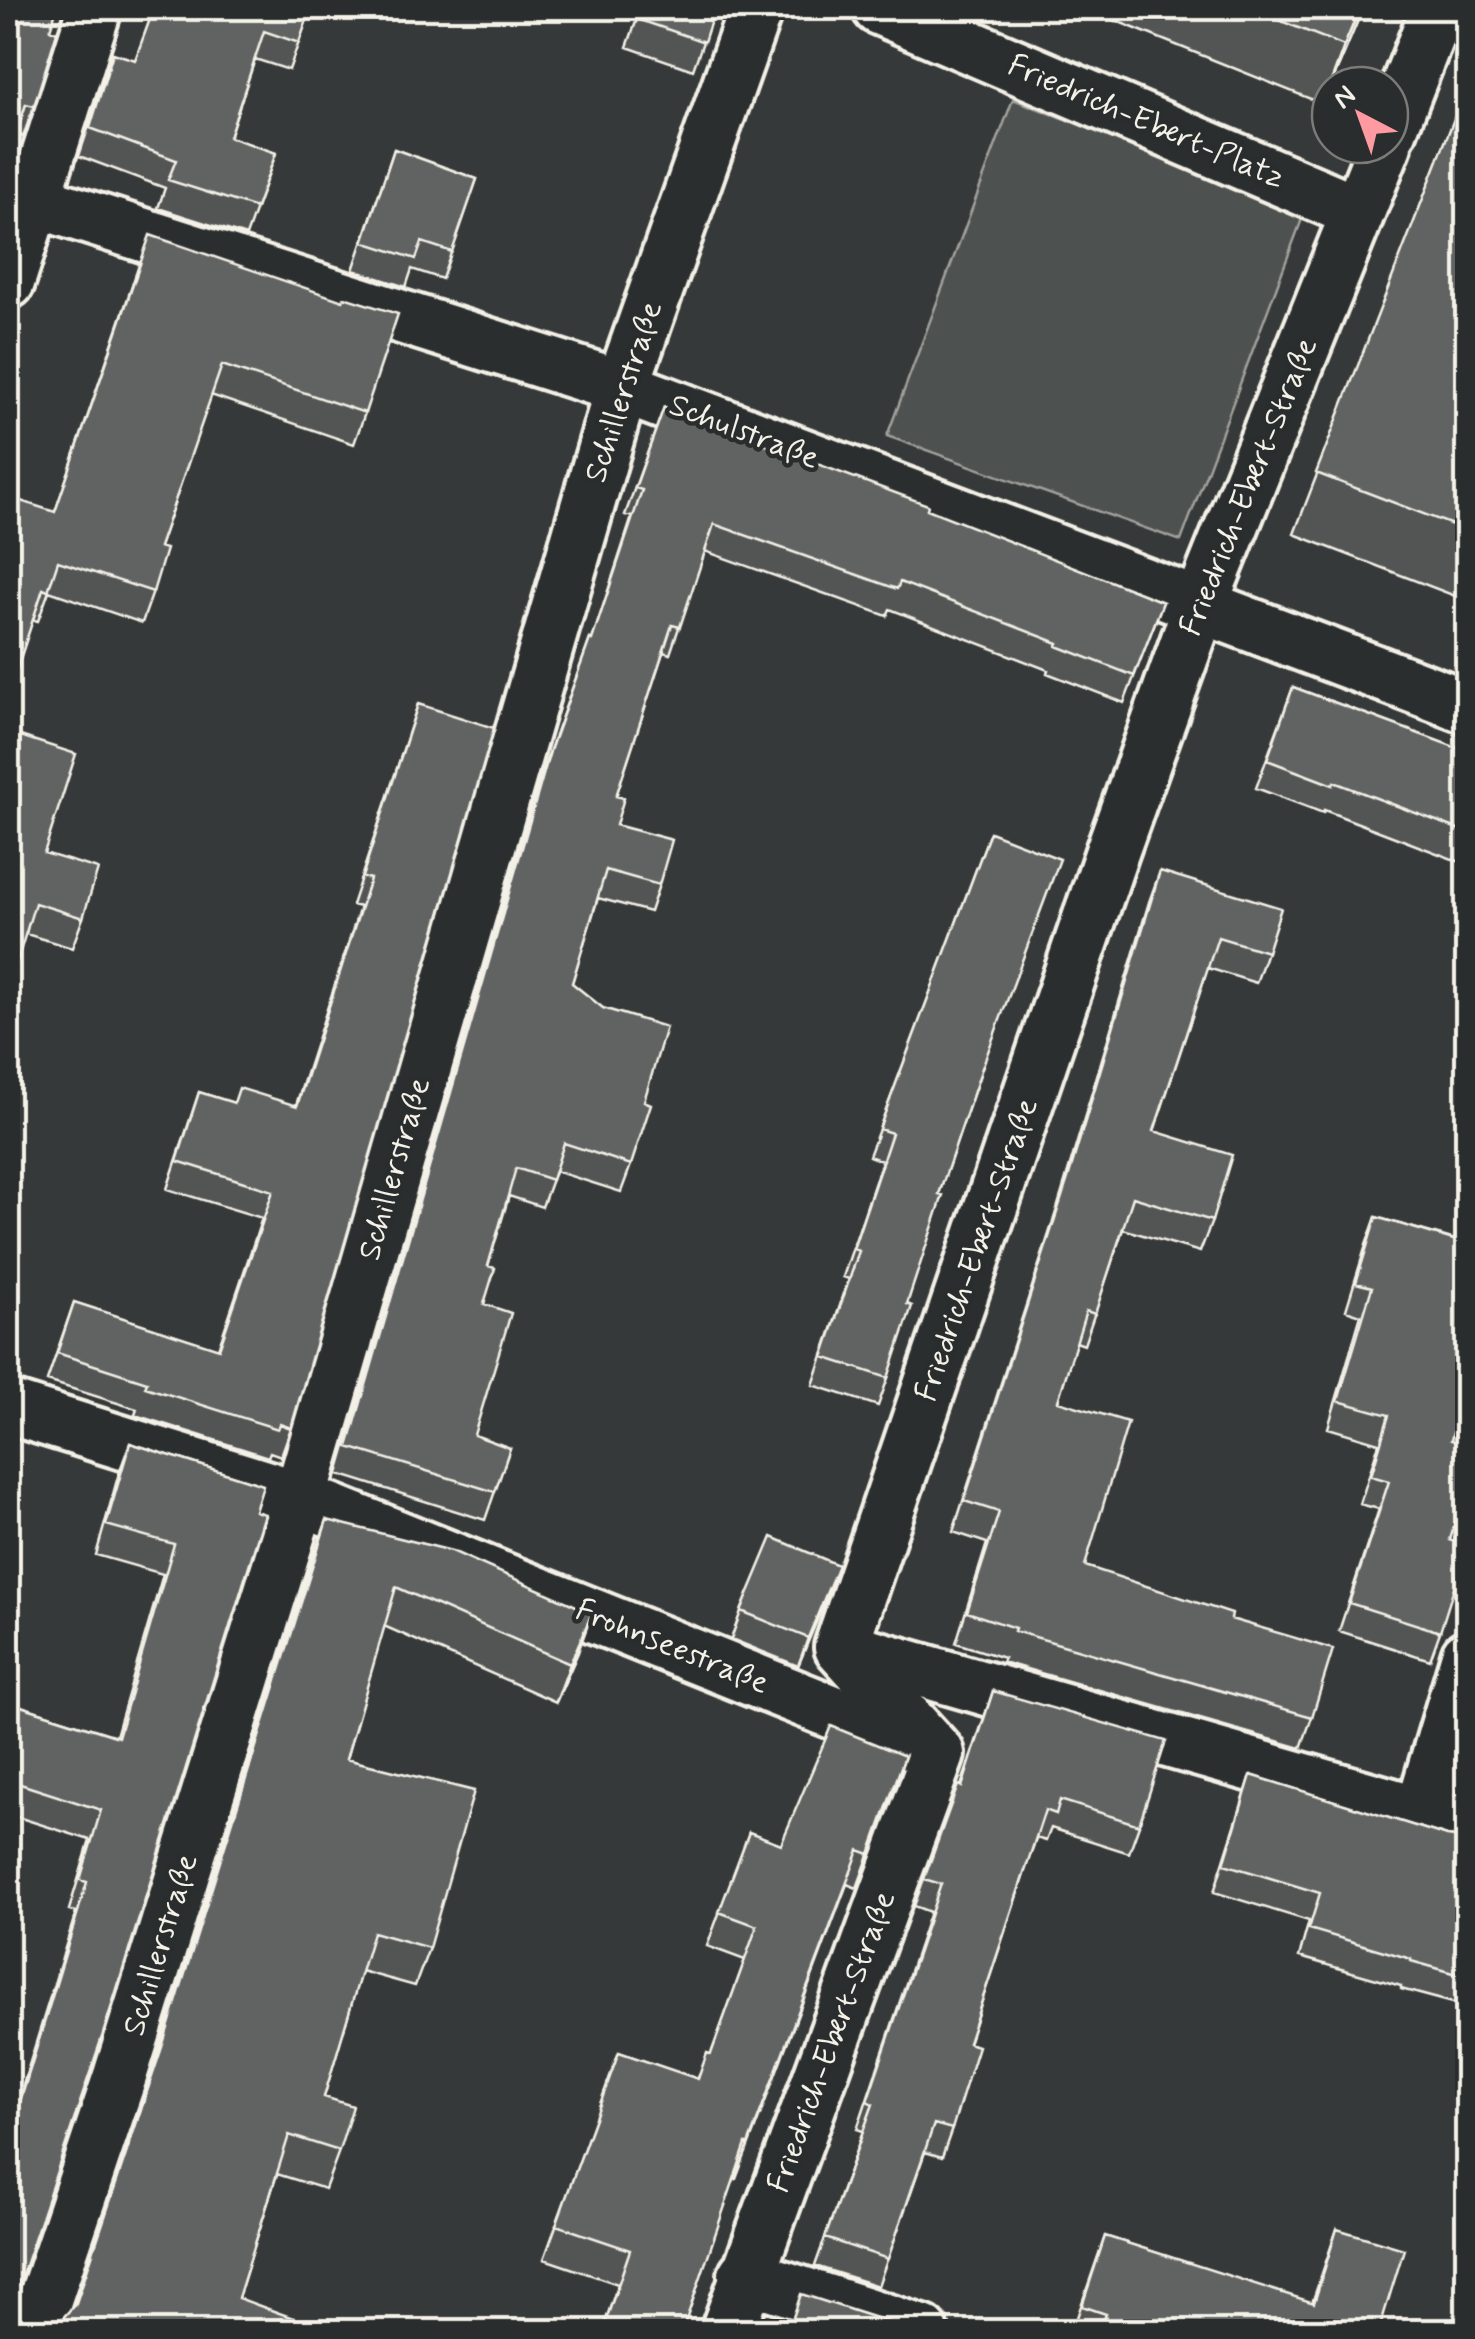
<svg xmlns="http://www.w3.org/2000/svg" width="1475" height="2339" font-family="Mynerve,sans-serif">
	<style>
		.green { fill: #4e514f; stroke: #a1a19c; stroke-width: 2.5 }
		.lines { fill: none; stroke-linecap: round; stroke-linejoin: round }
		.street-casing { stroke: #f4f1e8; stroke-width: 60 }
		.street { stroke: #2a2d2e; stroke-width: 52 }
		.wall { fill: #535554; stroke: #f4f1e8; stroke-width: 2.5 }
		.shaded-wall { fill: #444545; stroke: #f4f1e8; stroke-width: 2.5 }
		.building { fill: #616362; stroke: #f4f1e8; stroke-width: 2.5 }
		.labels { text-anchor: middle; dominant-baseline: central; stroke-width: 9; stroke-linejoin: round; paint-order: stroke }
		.street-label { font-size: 32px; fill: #f4f1e8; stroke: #2a2d2e }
	</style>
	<rect width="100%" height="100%" fill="#363939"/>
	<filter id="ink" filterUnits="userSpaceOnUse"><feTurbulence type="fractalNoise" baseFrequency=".01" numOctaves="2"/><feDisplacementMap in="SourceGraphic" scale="20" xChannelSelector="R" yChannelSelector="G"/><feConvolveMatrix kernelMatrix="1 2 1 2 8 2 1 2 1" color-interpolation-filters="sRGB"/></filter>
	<g filter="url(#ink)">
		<path class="green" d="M1013 99 1305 211 1181 541 887 436Z"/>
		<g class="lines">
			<defs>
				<path id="street" d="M879 8 1358 212
					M1390 131 1438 8
					M8 192 622 387 1468 707
					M8 282 95 8
					M8 1407 300 1498 928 1750
					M841 1647 1468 1827
					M1421 1814 1468 1656
					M745 2275 922 2332
					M34 2332 120 2076 300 1498 622 387 756 8
					M727 2332 938 1754 841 1647 1112 852 1201 603 1385 145"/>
			</defs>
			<use href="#street" class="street-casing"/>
			<use href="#street" class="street"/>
		</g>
		<path class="wall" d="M311 8 289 70 255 59 229 137 276 153 246 236 158 208 165 188 79 156 113 53 135 60Z
			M641 8H715L693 70 627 47Z
			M1084 8H1363L1323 104Z
			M50 29 34 106 23 137 16 134Z
			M1468 83V601L1294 534Z
			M394 149 477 179 442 279 412 269 406 287 353 270Z
			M139 265 365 413 354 444 211 395 159 547 153 592 142 623 49 591 38 621 33 620 55 512Z
			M664 407 1163 602 1124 703 1047 673 1048 670 890 609 887 616 705 551 670 654 663 652 616 796V825L659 885 650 912 598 898 572 983 644 1101 631 1165 621 1192 555 1171 542 1207 509 1196 488 1266 484 1304 474 1435 510 1448 485 1520 338 1474 541 775 590 639 592 640 632 517 625 515Z
			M1293 687 1468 752V865L1324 810 1323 813 1256 788Z
			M418 704 291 1428 281 1456 270 1452 268 1457 135 1415 137 1409 47 1381 74 1302 218 1349 262 1218 167 1189 199 1092 234 1103 296 1105 360 907 352 905Z
			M990 832 980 1074 939 1194 907 1304 888 1378 878 1406 813 1385 849 1279 843 1277 882 1161 869 1156Z
			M44 853 83 918 72 948 26 934Z
			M1160 871 1267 952 1256 983 1208 968 1154 1131 1212 1221 1200 1252 1123 1229 1084 1345 1076 1342 1058 1401 1085 1566 1231 1619 1312 1717 1301 1748 1002 1662 1004 1658 956 1643 987 1543 953 1532 1057 1209 1149 902Z
			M1468 1214V1383L1451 1440 1450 1540 1440 1632 1430 1660 1339 1631 1379 1509 1360 1504 1379 1443 1328 1428 1361 1315 1346 1310 1366 1245 1376 1217 1459 1241Z
			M130 1443 263 1485 16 2293 18 2314 12 2332H8V2109L15 2111 76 1912 69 1910 90 1840 8 1814V1702L116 1736 163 1574 96 1555 119 1473Z
			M327 1520 578 1652 556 1702 384 1626 346 1759 429 1948 415 1986 361 1971 324 2097 339 2151 325 2189 277 2174 238 2298 292 2332H57L62 2319 75 2305 148 2086 313 1558Z
			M828 1593 798 1666 731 1639 741 1611Z
			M993 1691 1139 1825 1129 1853 1051 1828 1046 1841 1036 1838 968 2043 952 2129 942 2157 925 2152 878 2286 815 2266 863 2131 857 2129 930 1912 914 1906 958 1785 961 1786Z
			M905 1756 857 1888 847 1884 736 2179 734 2178 602 2332 618 2284 544 2259 619 2052 697 2079 711 2054 745 1960 707 1946 749 1832 781 1844Z
			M1251 1775 1447 1836 1463 1838 1468 1827V2007L1401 1989V1986L1299 1957 1309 1921 1214 1892Z
			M1337 2229 1380 2327 1394 2332H1072L1105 2236 1312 2303Z"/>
		<path class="shaded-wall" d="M1360 8H1363L1323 104 1344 46Z
			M17 132 8 157V136Z
			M838 1565 828 1593 798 1666 808 1638Z
			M592 1613 578 1652 556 1702 570 1664Z"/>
		<path class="building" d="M8 8H57L50 29 57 32 34 106 26 104 17 132 8 136Z
			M154 8H311L299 43 264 31 229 137 276 153 256 208 168 180 176 160 90 128 113 53 135 60Z
			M642 8H715L704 42 637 19Z
			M1248 8H1360L1344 46Z
			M1468 83V531L1316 473Z
			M394 149 477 179 452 252 422 242 416 259 363 242Z
			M150 235 343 301 344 297 398 314 365 413 222 365 159 547 166 549 153 592 58 561 48 591 43 589 8 696V497L55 512Z
			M664 407 928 505 927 509 1163 602 1134 676 1057 646 1058 643 900 582 897 589 714 524 680 627 672 625 616 796 624 798 616 825 672 840 659 885 606 870 572 983 603 1008 666 1027 644 1101 651 1104 631 1165 564 1143 552 1180 516 1168 488 1266 495 1268 484 1304 511 1313 474 1435 510 1448 495 1492 348 1447 551 748 590 639 592 640 642 490 635 488Z
			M1293 687 1468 752V833L1334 782 1333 785 1267 760Z
			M418 704 494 728 291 1428 280 1424 278 1429 145 1387 147 1382 57 1353 74 1302 219 1349 273 1191 177 1161 199 1092 234 1103 239 1088 297 1106 370 879 362 877Z
			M8 732 76 754 44 853 98 869 83 918 35 903 8 991Z
			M990 832 1060 859 982 1068 939 1194 943 1195 907 1304 912 1306 888 1378 823 1357 859 1251 853 1249 892 1133 879 1129Z
			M1160 871 1281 908 1267 952 1218 937 1154 1131 1232 1155 1212 1221 1133 1197 1095 1314 1086 1311 1058 1401 1128 1422 1085 1566 1232 1614 1231 1619 1333 1649 1312 1717 1014 1631 1015 1628 967 1612 999 1512 964 1501 1068 1178Z
			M1376 1217 1460 1242 1468 1218V1383L1451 1440 1468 1445V1480L1450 1540 1467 1546 1440 1632 1349 1603 1389 1481 1371 1476 1389 1415 1338 1401 1372 1287 1356 1283Z
			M130 1443 263 1485 255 1511 265 1514 102 2037 16 2293 18 2314 8 2310V2109L17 2112 87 1882 80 1880 101 1810 8 1780V1702L118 1737 174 1544 106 1525Z
			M327 1520 452 1551 592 1613 570 1664 396 1587 346 1759 474 1791 429 1948 373 1932 324 2097 353 2106 339 2151 289 2135 238 2298 296 2319 292 2332H90L91 2329 62 2319 76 2303 162 2047Z
			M772 1537 838 1565 808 1638 741 1611Z
			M993 1691 1166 1741 1139 1825 1060 1800 1056 1814 1045 1810 968 2043 978 2046 952 2129 934 2124 888 2259 825 2238 873 2104 867 2101 941 1884 924 1879 958 1785 962 1787Z
			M831 1726 905 1756 870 1854 859 1850 748 2145 746 2144 682 2332H602L630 2250 556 2225 619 2052 698 2079 707 2053 711 2054 757 1926 719 1912 749 1832 781 1844Z
			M1251 1775 1447 1836 1463 1838 1468 1827V1977L1411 1961V1959L1309 1929 1320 1893 1224 1864Z
			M1337 2229 1404 2249 1380 2327 1394 2332H1100L1106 2314 1082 2306 1105 2236 1314 2303Z
			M801 2294 920 2332H788Z"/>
	</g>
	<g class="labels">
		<g class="street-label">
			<text transform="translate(1146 122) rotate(23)">Friedrich-Ebert-Platz</text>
			<text transform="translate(624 392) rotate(-72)">Schillerstraße</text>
			<text transform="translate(744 432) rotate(21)">Schulstraße</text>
			<text transform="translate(1249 487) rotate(-68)">Friedrich-Ebert-Straße</text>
			<text transform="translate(395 1169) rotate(-74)">Schillerstraße</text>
			<text transform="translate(977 1250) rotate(-71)">Friedrich-Ebert-Straße</text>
			<text transform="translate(672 1647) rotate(22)">Frohnseestraße</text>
			<text transform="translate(161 1945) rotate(-73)">Schillerstraße</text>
			<text transform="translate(832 2042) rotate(-70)">Friedrich-Ebert-Straße</text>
		</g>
	</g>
	<rect width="1475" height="2339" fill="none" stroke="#2a2d2e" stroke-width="40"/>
	<rect x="20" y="20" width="1435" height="2299" fill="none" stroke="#f4f1e8" stroke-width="4" filter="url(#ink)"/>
	<g transform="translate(1360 115) rotate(319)"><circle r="48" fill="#2a2d2e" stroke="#7b7b78" stroke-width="2.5"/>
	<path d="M0-8L18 38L0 25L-18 38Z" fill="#ff9aa2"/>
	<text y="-15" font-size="28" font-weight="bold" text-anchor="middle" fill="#f4f1e8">N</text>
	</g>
</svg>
